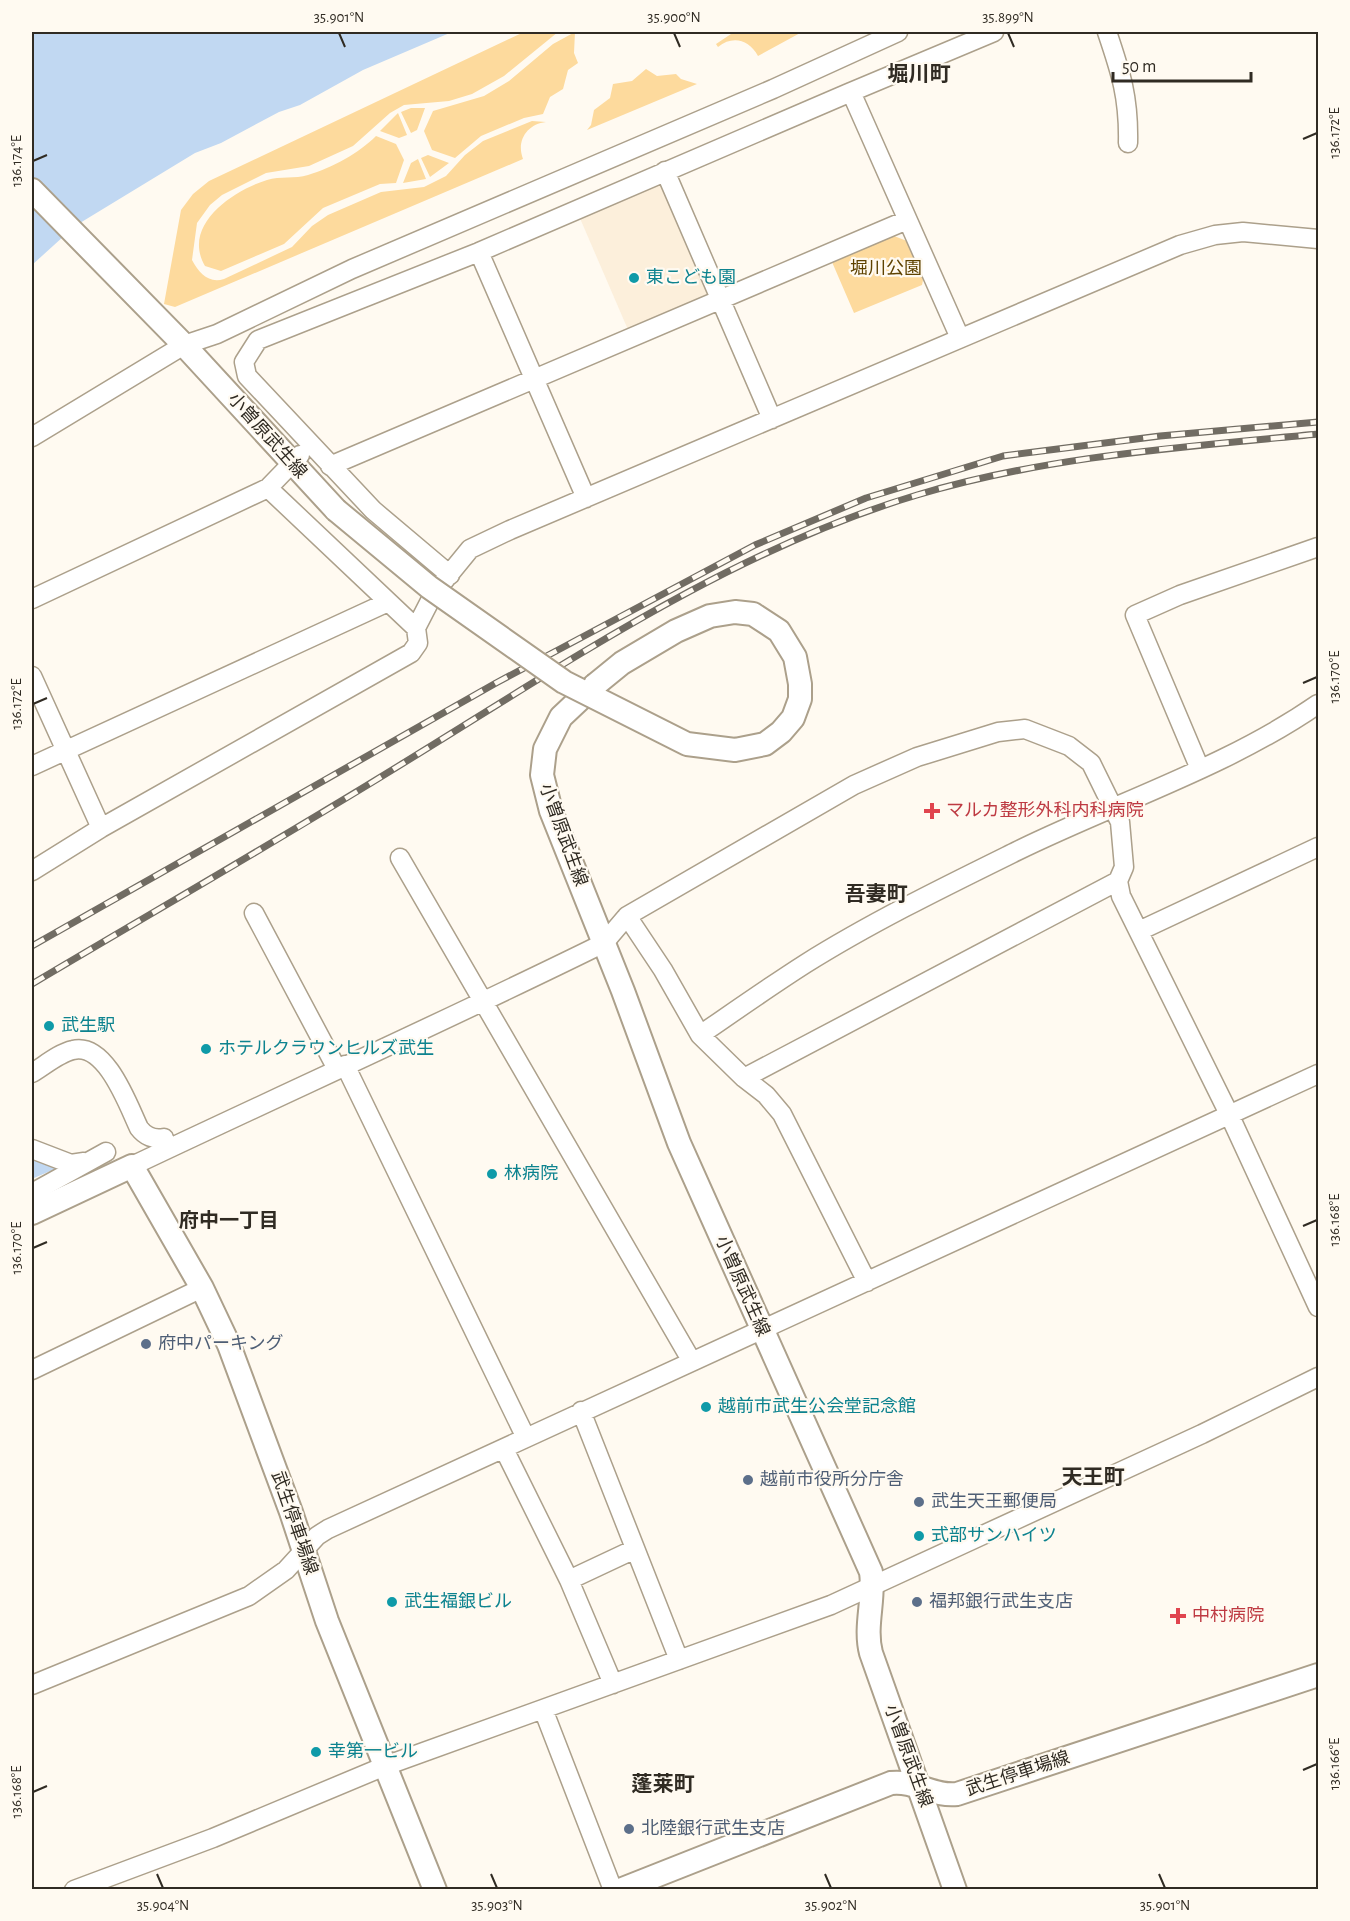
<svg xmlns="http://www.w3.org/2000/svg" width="1350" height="1921" font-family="'Alegreya Sans','Noto Sans JP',sans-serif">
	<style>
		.industrial { fill: #fcefdb }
		.green { fill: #fdda9d }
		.water { fill: #c1d8f2 }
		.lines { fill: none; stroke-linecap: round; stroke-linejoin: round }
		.minor-casing { stroke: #aca08b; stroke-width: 21 }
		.major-casing { stroke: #aca08b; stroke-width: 26 }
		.minor { stroke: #fff; stroke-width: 18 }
		.major { stroke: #fff; stroke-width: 22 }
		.rail-casing { stroke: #716c63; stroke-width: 7 }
		.rail { stroke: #fffaf1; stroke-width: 4.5; stroke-dasharray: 14; stroke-linecap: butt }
		.major-bridge-casing { stroke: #aca08b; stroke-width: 26; stroke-linecap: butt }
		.major-bridge { stroke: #fff; stroke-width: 22 }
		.ticks { fill: none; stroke: #302b23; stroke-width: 2 }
		.culture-dot { fill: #0f9aa8; stroke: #fffaf1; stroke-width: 2 }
		.health-dot { fill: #e0444e; stroke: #fffaf1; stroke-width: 2 }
		.service-dot { fill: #5c6f8a; stroke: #fffaf1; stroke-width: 2 }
		.labels { text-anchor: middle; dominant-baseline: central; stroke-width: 4.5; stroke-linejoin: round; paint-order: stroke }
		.park-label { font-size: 18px; fill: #5e4200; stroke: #fffaf1 }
		.culture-label { font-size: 18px; fill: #0d838f; stroke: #fffaf1; text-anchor: start }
		.street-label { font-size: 18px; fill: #302b23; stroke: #fffaf1 }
		.health-label { font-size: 18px; fill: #be3a42; stroke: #fffaf1; text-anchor: start }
		.service-label { font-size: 18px; fill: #4e5e75; stroke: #fffaf1; text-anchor: start }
		.neighbourhood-label { font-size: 20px; font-weight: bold; fill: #302b23; stroke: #fffaf1 }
		.quarter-label { font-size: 21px; font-weight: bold; fill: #302b23; stroke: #fffaf1 }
		.neatline { fill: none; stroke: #302b23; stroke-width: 2 }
		.ticks-label { font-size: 15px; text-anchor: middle; fill: #302b23 }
	</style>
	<rect width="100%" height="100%" fill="#fffaf1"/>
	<path class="industrial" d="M655 181 665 186 710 297 629 332 579 216Z"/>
	<path class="green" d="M524 32H558L504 76 472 94 449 101 404 105 390 113 353 146 309 166 266 173 222 195 210 205 197 223 192 260C199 273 209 284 224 279L292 247 312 226 328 215 381 192 424 187 446 176 465 155 483 141 532 121 546 122C527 124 516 141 523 159L175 307 164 304 181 210 193 194 209 181Z
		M575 32 574 53 578 63 568 70 563 89 550 97 543 114 524 118 481 136 455 158 432 150 424 131 433 111 484 96 509 81 553 44Z
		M734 32H802L758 56C749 40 733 35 718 47L716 44Z
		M646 69 657 76 676 74 681 79 697 84 587 130 591 125 594 110 610 98 613 84 632 81Z
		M411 108H425L417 130 411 133 401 112Z
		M398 113 407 135 399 138 380 131Z
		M376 136 396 144 404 160 396 183 380 184 323 208 284 244 221 271 205 266C181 225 234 190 267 180 280 176 295 179 308 175 332 168 359 153 376 136Z
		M428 155 449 163 430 177 421 158Z
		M418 159 426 179 403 183 411 163Z
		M894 236 907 241 923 280 922 285 854 313 832 262Z"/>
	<path class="water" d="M32 32H452L363 70 300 105 279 112 221 143 195 153 75 226 32 265Z
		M32 1152 55 1165V1169L34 1178Z"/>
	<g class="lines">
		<defs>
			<path id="minor" d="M1107 32C1121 73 1129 98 1128 143
				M851 92 994 32
				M665 171 772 419
				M479 252 586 498
				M32 437 184 345 217 334 352 269 773 89 898 32
				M330 466 907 220
				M450 575 373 510 247 376 244 362 258 340 479 252 851 92 960 338
				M32 599 268 488 300 455
				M416 628 434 593 470 549 510 530 1180 245 1215 235 1243 232 1318 239
				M32 676 101 828
				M32 766 388 602
				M1200 769 1135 615 1180 595 1318 547
				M400 858 691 1360
				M32 871 101 828 411 653 418 643 416 628 268 488
				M254 913 337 1069
				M627 916 663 970 700 1035 744 1078 766 1095 782 1114 867 1282
				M1139 931 1318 847
				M700 1035C735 1011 769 987 805 964 872 922 946 886 1017 851 1117 802 1227 767 1318 704
				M345 1065 526 1438
				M32 1073C44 1066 59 1053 73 1050 106 1042 128 1105 139 1128 145 1136 154 1140 164 1138
				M744 1078 1118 881
				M32 1149 71 1164 84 1162
				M132 1166C290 1091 448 1020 604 943L627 916 854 785 917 757 998 732 1025 729 1069 746 1091 763 1120 822 1124 867 1118 881 1121 896 1229 1114 1318 1307
				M32 1193 106 1152
				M32 1370 202 1288
				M581 1411 679 1660
				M504 1449 569 1580 613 1684
				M569 1580 635 1549
				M32 1685 249 1596 286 1570 317 1536 328 1529 1318 1074
				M543 1709 613 1890
				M74 1890 213 1838 385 1766 831 1605 1202 1434 1318 1377"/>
			<path id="major" d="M32 190 184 345 336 510
				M595 685 561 717 545 749 542 775 551 811 623 991 679 1143 871 1572C875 1599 864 1626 871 1653L955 1890
				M32 1213 132 1166 202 1288 229 1345 291 1512 327 1621 435 1890
				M620 1890 891 1783C915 1780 934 1797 957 1794L1318 1675"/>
		</defs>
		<use href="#minor" class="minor-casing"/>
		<use href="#major" class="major-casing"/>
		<use href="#minor" class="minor"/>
		<use href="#major" class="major"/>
		<defs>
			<path id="rail" d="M32 946 496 683 755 545 866 498 1003 456 1160 436 1318 422
				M32 984C160 908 291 833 418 754 577 656 736 549 917 495 1047 456 1184 447 1318 434"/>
		</defs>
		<use href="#rail" class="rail-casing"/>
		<use href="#rail" class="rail"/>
		<defs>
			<path id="major-bridge" d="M336 510 429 587 564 682 687 744 735 750 765 744 781 732 793 718 800 699V684L795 657 779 631 753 614 735 612 710 616 676 631 622 663 595 685"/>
		</defs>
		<use href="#major-bridge" class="major-bridge-casing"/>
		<use href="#major-bridge" class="major-bridge"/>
	</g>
	<path class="ticks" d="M339 33 345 47M674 33 680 47M1008 33 1014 47M1303 139 1317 133M33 161 47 155M1303 683 1317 677M33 704 47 698M1303 1226 1317 1220M33 1248 47 1242M1303 1770 1317 1764M33 1792 47 1786M157 1874 163 1888M491 1874 497 1888M825 1874 831 1888M1159 1874 1165 1888"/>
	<g class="culture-dot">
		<circle cx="634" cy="278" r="6"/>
		<circle cx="49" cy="1026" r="6"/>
		<circle cx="206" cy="1049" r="6"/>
		<circle cx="492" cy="1174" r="6"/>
		<circle cx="706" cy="1407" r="6"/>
		<circle cx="919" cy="1536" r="6"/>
		<circle cx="392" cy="1602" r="6"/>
		<circle cx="316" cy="1752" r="6"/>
	</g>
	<g class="health-dot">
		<path d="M929 802h6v6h6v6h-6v6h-6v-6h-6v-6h6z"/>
		<path d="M1175 1607h6v6h6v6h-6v6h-6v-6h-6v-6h6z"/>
	</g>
	<g class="service-dot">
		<circle cx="146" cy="1344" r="6"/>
		<circle cx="748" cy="1480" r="6"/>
		<circle cx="919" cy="1502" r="6"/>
		<circle cx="917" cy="1602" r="6"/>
		<circle cx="629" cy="1829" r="6"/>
	</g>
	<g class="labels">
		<g class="park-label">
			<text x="886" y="269">堀川公園</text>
		</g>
		<g class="culture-label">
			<text x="646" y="278">東こども園</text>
			<text x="61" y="1026">武生駅</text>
			<text x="218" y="1049">ホテルクラウンヒルズ武生</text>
			<text x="504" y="1174">林病院</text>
			<text x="718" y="1407">越前市武生公会堂記念館</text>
			<text x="931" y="1536">式部サンハイツ</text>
			<text x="404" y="1602">武生福銀ビル</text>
			<text x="328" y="1752">幸第一ビル</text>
		</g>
		<g class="street-label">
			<text transform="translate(267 436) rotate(48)">小曽原武生線</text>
			<text transform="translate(563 835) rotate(70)">小曽原武生線</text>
			<text transform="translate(742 1286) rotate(66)">小曽原武生線</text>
			<text transform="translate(294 1523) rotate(71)">武生停車場線</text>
			<text transform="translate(908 1756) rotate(70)">小曽原武生線</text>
			<text transform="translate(1018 1774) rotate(-18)">武生停車場線</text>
		</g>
		<g class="health-label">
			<text x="946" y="811">マルカ整形外科内科病院</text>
			<text x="1192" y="1616">中村病院</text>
		</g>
		<g class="service-label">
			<text x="158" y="1344">府中パーキング</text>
			<text x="760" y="1480">越前市役所分庁舎</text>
			<text x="931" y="1502">武生天王郵便局</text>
			<text x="929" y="1602">福邦銀行武生支店</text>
			<text x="641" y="1829">北陸銀行武生支店</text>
		</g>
		<g class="neighbourhood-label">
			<text x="229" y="1221">府中一丁目</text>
		</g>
		<g class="quarter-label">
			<text x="919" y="74">堀川町</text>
			<text x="876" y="894">吾妻町</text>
			<text x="1093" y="1477">天王町</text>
			<text x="663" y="1784">蓬莱町</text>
		</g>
	</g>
	<rect width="1350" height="1921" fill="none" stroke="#fffaf1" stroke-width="66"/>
	<path d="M1113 72v9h138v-9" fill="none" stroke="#302b23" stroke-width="3"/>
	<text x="1122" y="72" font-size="18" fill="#302b23" stroke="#fffaf1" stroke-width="4.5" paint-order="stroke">50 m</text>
	<rect x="33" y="33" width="1284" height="1855" class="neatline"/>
	<g class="ticks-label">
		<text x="339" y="22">35.901°N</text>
		<text x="674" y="22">35.900°N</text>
		<text x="1008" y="22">35.899°N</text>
		<text transform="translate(1334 133) rotate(-90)" y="5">136.172°E</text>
		<text transform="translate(16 161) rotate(-90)" y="5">136.174°E</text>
		<text transform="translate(1334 677) rotate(-90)" y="5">136.170°E</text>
		<text transform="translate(16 704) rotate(-90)" y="5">136.172°E</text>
		<text transform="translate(1334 1220) rotate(-90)" y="5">136.168°E</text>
		<text transform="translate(16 1248) rotate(-90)" y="5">136.170°E</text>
		<text transform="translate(1334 1764) rotate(-90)" y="5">136.166°E</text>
		<text transform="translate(16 1792) rotate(-90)" y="5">136.168°E</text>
		<text x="163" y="1910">35.904°N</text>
		<text x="497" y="1910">35.903°N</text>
		<text x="831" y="1910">35.902°N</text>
		<text x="1165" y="1910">35.901°N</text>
	</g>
</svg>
